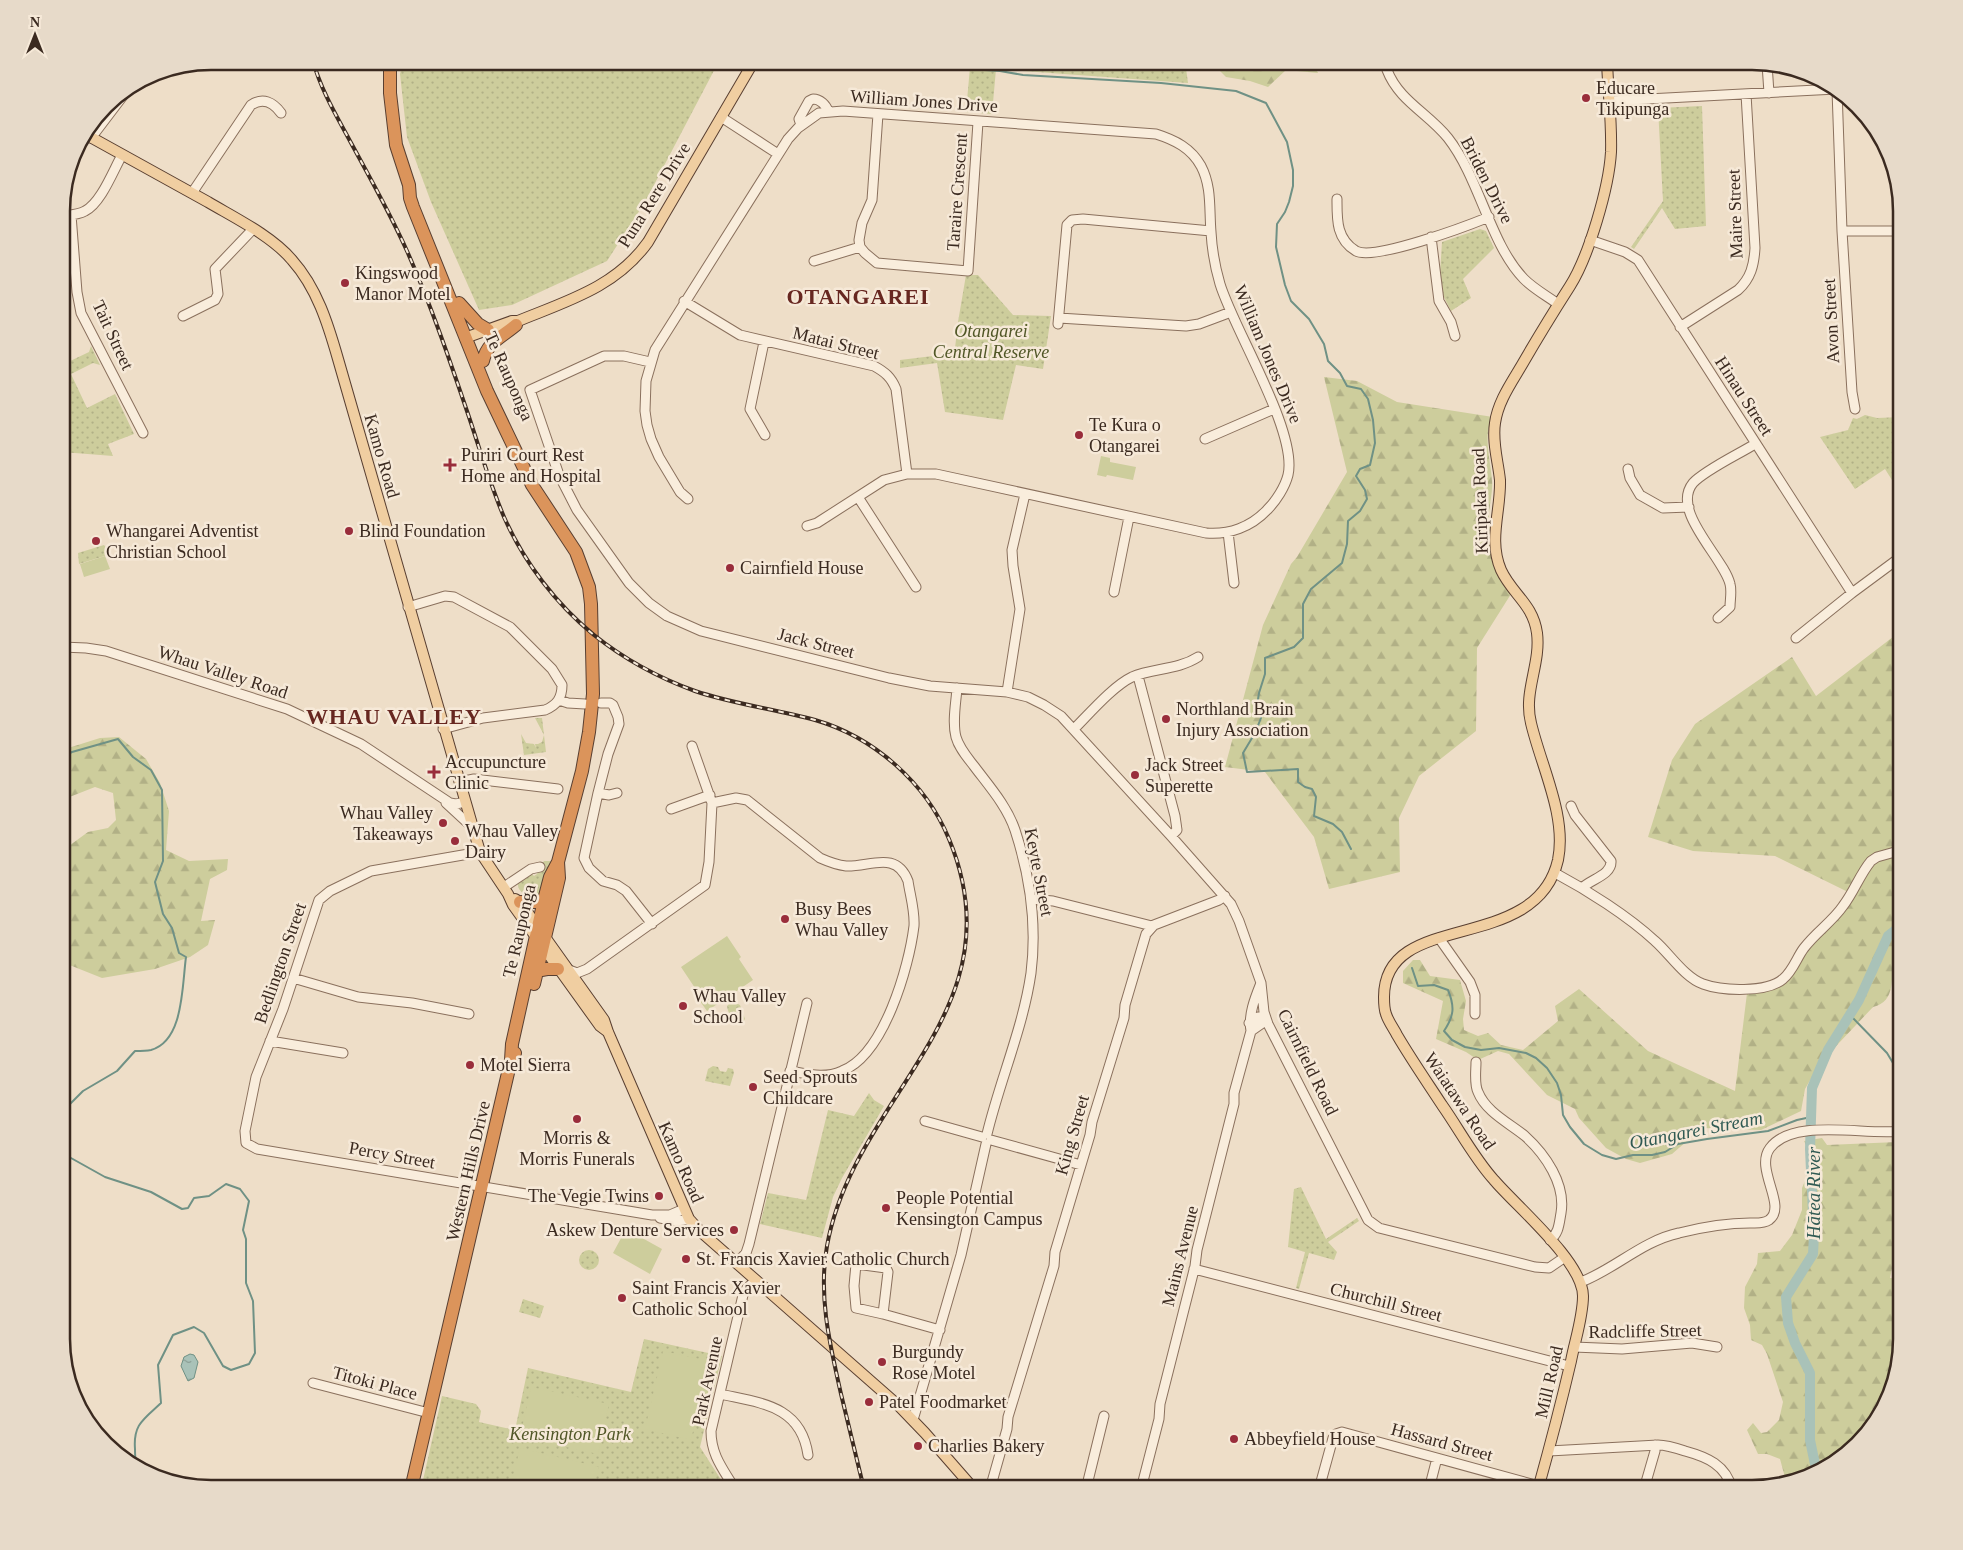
<svg xmlns="http://www.w3.org/2000/svg" width="1963" height="1550" font-family="'Times New Roman',serif">
	<style>
		.green { fill: url(#green-dots) }
		.forest { fill: url(#forest-firs) }
		.pitch { fill: #cdcd9c }
		.water { fill: url(#water-ripples); stroke: #6f9185 }
		.lines { fill: none; stroke-linecap: round; stroke-linejoin: round }
		.stream { stroke: #6f9185; stroke-width: 2 }
		.river { stroke: #a9c2b8; stroke-width: 10 }
		.minor-casing { stroke: #8a705d; stroke-width: 11 }
		.major-casing { stroke: #593f31; stroke-width: 12 }
		.highway-casing { stroke: #593f31; stroke-width: 14 }
		.minor { stroke: #f9eddc; stroke-width: 9 }
		.major { stroke: #f0cea1; stroke-width: 10 }
		.highway { stroke: #db945b; stroke-width: 12 }
		.rail-casing { stroke: #3b2a20; stroke-width: 4 }
		.rail { stroke: #f6e9d8; stroke-width: 2; stroke-dasharray: 5.5; stroke-linecap: butt }
		.poi-dot { fill: #992d3b; stroke: #f6e9d8; stroke-width: 2 }
		.labels { text-anchor: middle; dominant-baseline: central; stroke-width: 5; stroke-linejoin: round; paint-order: stroke }
		.poi-label { font-size: 18px; fill: #3b2a20; stroke: #f6e9d8; text-anchor: start }
		.street-label { font-size: 18px; fill: #3b2a20; stroke: #f6e9d8 }
		.park-label { font-size: 18px; font-style: italic; fill: #515727; stroke: #f6e9d8 }
		.water-label { font-size: 19px; font-style: italic; fill: #305a53; stroke: #f6e9d8 }
		.district-label { font-size: 22px; font-weight: bold; letter-spacing: 1px; fill: #672720; stroke: #f6e9d8 }
		.rim { fill: none; stroke: #3b2a20; stroke-width: 2.5 }
	</style>
	<defs>
		<pattern id="green-dots" width="8" height="8" patternUnits="userSpaceOnUse" patternTransform="scale(1.25)"><rect width="8" height="8" fill="#cdcd9c"/><path d="M2 2h.1M6 6h.1" fill="none" stroke="#b1b086" stroke-width="1.8" stroke-linecap="round"/></pattern>
		<pattern id="forest-firs" width="22" height="20" patternUnits="userSpaceOnUse" patternTransform="scale(1.25)"><rect width="22" height="20" fill="#cdcd9c"/><path d="M5 1l3.5 6h-7zM16 11l3.5 6h-7z" fill="#b1b086"/></pattern>
		<pattern id="water-ripples" width="26" height="14" patternUnits="userSpaceOnUse" patternTransform="scale(1.25)"><rect width="26" height="14" fill="#a9c2b8"/><path d="M2 4q2-2 4 0t4 0M15 11q2-2 4 0t4 0" fill="none" stroke="#8b9e95"/></pattern>
	</defs>
	<rect width="100%" height="100%" fill="#eedec8"/>
	<path class="green" d="M403 61H719L645 202 607 261 512 305 479 310 431 202 407 137 400 74Z
		M908 61H1185L1188 83 996 69 992 114 966 112 970 67Z
		M1702 106 1706 226 1675 229 1662 208 1634 249 1631 247 1663 201 1658 108Z
		M1480 229 1486 231 1494 248 1463 279 1471 298 1451 311 1443 295 1440 274 1442 242Z
		M966 275H978L1013 315 1051 316 1043 369 1016 365 1003 420 945 412 937 363 900 368V360L941 355 954 357 958 322Z
		M91 346 100 365 93 363 71 374 87 408 115 394 134 434 108 444 113 456 62 452V354L66 363 89 352Z
		M1865 415 1877 418 1902 417V496L1885 469 1855 489 1820 437 1848 430 1853 418 1857 419Z
		M104 545 111 554 79 564 78 553Z
		M535 718H542L546 752 524 755 521 734 526 743 534 744 536 748 535 744H538L542 742 544 735Z
		M544 861H551L542 893 541 896H525L519 889 517 882 531 873 534 876 537 874 538 871Z
		M732 1001 740 1005 745 1019 741 1024C733 1023 728 1013 727 1006Z
		M713 1066 718 1067 720 1071 726 1072 728 1068 733 1069 734 1073 730 1086 705 1081 708 1069Z
		M869 1093 874 1100 884 1106 842 1178 833 1197 822 1238 760 1224 768 1193 806 1200 828 1110 854 1116Z
		M1301 1187 1326 1239 1357 1218 1359 1221 1328 1242 1337 1252 1334 1260 1309 1253 1299 1289 1296 1288 1305 1252 1288 1247 1294 1189Z
		M579 1260a10 10 0 1 1 20 0a10 10 0 1 1-20 0Z
		M523 1299 544 1306 540 1318 519 1312Z
		M644 1339 722 1356 700 1447 727 1489H421L442 1396 476 1404 481 1411 479 1422 515 1430 528 1368 631 1392Z"/>
	<path class="forest" d="M1210 61H1313L1318 73 1286 70 1268 87 1250 81 1226 77Z
		M1324 377 1357 381 1397 402 1493 417C1482 435 1491 461 1492 481 1493 493 1489 505 1489 516 1490 545 1499 569 1511 594L1477 648 1476 731 1419 776 1399 818 1400 872 1329 889 1314 837 1265 772 1225 767 1263 625 1291 564 1297 557 1347 472Z
		M1902 630V944C1899 949 1895 953 1894 959 1890 978 1897 1001 1873 1007L1820 1063 1805 1089 1801 1111 1761 1130 1702 1128 1672 1154 1640 1163 1626 1159 1606 1148 1579 1118 1575 1109 1547 1095 1509 1054 1498 1051 1478 1060 1466 1052 1436 1039 1443 1001 1403 983V971L1413 960H1420L1430 976 1460 980 1466 1001 1463 1019 1464 1030 1478 1036 1488 1033 1501 1045 1523 1050 1558 1021 1555 1006 1579 989 1648 1051 1735 1091 1748 985 1762 986 1784 978 1848 892 1775 856 1693 851 1648 837 1672 760 1695 724 1792 657 1816 696Z
		M119 737 146 759 160 783 169 811 166 850 189 861 228 859 227 870 210 879 201 921 215 920 208 945 190 957 155 969 102 978 67 964 62 956V851L88 832 108 828 116 820 113 793 95 787 67 798H62V750L100 738Z
		M1822 1138 1827 1145 1897 1142 1902 1155V1221L1890 1278 1902 1277V1339L1894 1387 1865 1438 1818 1473 1786 1481 1780 1459 1767 1454H1758L1747 1430 1753 1423 1761 1433 1767 1432 1779 1420 1783 1402 1767 1354 1762 1345 1751 1340 1750 1325 1744 1308 1745 1287 1757 1264 1758 1253 1780 1251 1792 1235 1802 1210V1188L1807 1176 1806 1145 1804 1141Z"/>
	<path class="pitch" d="M1101 456 1110 458V462L1136 467 1133 480 1107 475 1106 477 1097 475Z
		M105 556 110 569 84 577 80 564Z
		M727 936 741 957 739 959 753 980 707 1011 692 990 695 988 681 967Z
		M626 1229 662 1249 650 1274 613 1253Z
		M663 1351 709 1361 691 1440 645 1429Z
		M531 1387 609 1404 598 1454 520 1437Z
		M520 1448 599 1467 593 1489H510Z"/>
	<path class="water" d="M190 1354 194 1355 198 1362 194 1378 188 1381 181 1366 184 1357Z"/>
	<g class="lines">
		<path class="stream" d="M879 61 979 69
			M985 70 1000 71 1023 75 1161 83 1236 91 1266 103 1287 142 1293 170V186L1289 202 1285 212 1277 224 1276 247 1285 285 1291 301 1309 319 1324 344 1328 361 1340 373 1347 386 1361 389 1368 399 1373 420 1375 443 1370 465 1360 469 1356 476 1365 490 1367 499 1360 511 1348 521 1347 544 1342 563 1311 589 1303 604V638L1294 647 1265 658V674L1259 693 1257 706 1261 718 1255 733 1243 753 1247 772 1298 769V782L1305 787 1312 789 1316 797 1314 816 1333 824 1342 832 1351 849
			M1412 968 1418 986 1434 985 1448 990C1455 1007 1454 1016 1444 1031L1452 1040 1465 1047 1481 1050 1499 1048 1526 1053 1536 1058 1547 1068 1557 1083 1561 1095 1563 1115 1570 1127 1584 1144 1602 1155 1616 1159 1633 1155H1652L1665 1152 1678 1144 1707 1139 1768 1131 1797 1120 1811 1117
			M1850 1015 1887 1053 1902 1078
			M62 1112 83 1091 117 1071 135 1051C140 1051 146 1051 151 1050 184 1041 182 985 186 957L179 953 172 928 163 914 155 882 163 861 162 790 151 770 133 757 118 739 72 752 62 757
			M62 1153 105 1177 151 1192 182 1209 188 1208 194 1198 209 1196 226 1184 240 1189 249 1201 243 1230 246 1239V1283L253 1301 255 1353 249 1364 231 1370 223 1366 204 1333 194 1327 173 1335 158 1365 161 1403C144 1419 133 1424 135 1449 135 1457 135 1462 140 1468"/>
		<path class="river" d="M1817 1474 1810 1440V1373L1795 1343 1788 1323 1786 1297 1813 1254 1814 1235 1810 1149 1812 1088 1828 1050 1859 1000 1888 936 1902 925"/>
		<defs>
			<path id="minor" d="M1767 64 1769 93
				M1387 70C1399 101 1428 113 1448 138 1480 179 1490 244 1524 279 1534 289 1547 296 1558 304
				M1837 90 1842 231 1852 392 1855 409
				M1610 101 1836 89
				M878 114 872 200 862 223 859 240 860 247 865 253 877 263 968 271 978 122
				M721 117 778 154
				M801 125 799 119 809 101 813 99C820 99 826 105 828 111
				M91 138 129 88
				M192 193 251 105C263 97 273 102 281 113
				M1337 199C1337 219 1336 239 1356 251 1374 261 1467 226 1489 217
				M71 215 77 292 81 313 143 433
				M62 216C70 215 78 215 85 211 101 203 113 171 122 155
				M1842 231H1902
				M1431 237 1439 301 1451 322 1455 336
				M1590 240 1625 252 1638 260 1852 593
				M814 261 860 247
				M684 301 740 335 874 366C885 372 891 377 896 389L907 474
				M183 316 215 300 218 294 215 269 253 229
				M1059 318 1186 326 1199 324 1231 312
				M1058 324 1067 225 1072 220 1083 219 1211 231
				M1680 327 1738 290C1751 278 1754 265 1755 248L1746 94
				M764 342 750 409 765 435
				M650 362 624 356H604L530 390 559 475 577 510 629 583 649 603 667 616 701 631 889 678 930 686 1007 692 1028 697 1044 705 1061 716 1171 836 1231 904 1239 921 1261 983 1264 1012 1268 1024 1368 1220 1379 1228 1535 1267 1549 1268 1565 1257
				M1205 439 1274 409
				M1628 469 1630 478 1640 495 1663 508 1689 507
				M858 497 916 587
				M688 499 680 492 659 457 651 439 647 425 645 411 646 381 655 350 788 139 798 128 819 113 843 111 1156 134C1175 140 1191 148 1201 166 1212 187 1209 209 1211 232 1212 250 1215 267 1220 284 1234 330 1298 432 1288 475 1285 487 1276 501 1267 510 1251 527 1229 535 1206 533L936 474H907L884 480 817 523 807 526
				M1228 532 1234 583
				M1114 592 1129 517
				M408 607 445 596 454 597 510 627 552 669 562 685C562 698 557 705 545 710L483 718 443 729
				M1718 618 1730 607C1730 600 1732 591 1730 584 1724 558 1670 511 1693 483 1705 470 1739 454 1755 444
				M1796 638 1852 593 1902 556
				M62 647 86 648 106 651 287 709 361 744 450 803 456 804 465 802
				M1138 676 1175 816 1177 830 1171 836
				M957 688C956 703 952 722 956 737 959 748 967 757 974 766 989 786 1007 806 1015 830 1030 876 1037 925 1031 973 1023 1028 1000 1080 987 1134
				M1007 692 1020 609 1013 566 1012 550 1025 494
				M559 700 568 703 585 704
				M601 703H610L613 705 618 717 619 724 608 754 598 793 584 858 589 868 603 881 617 885 626 891 652 924
				M1074 729C1089 714 1113 686 1132 677 1153 668 1178 670 1198 657
				M459 782 474 779 558 789
				M598 793 609 795 617 793
				M446 803 472 827
				M712 803 736 798 747 800 820 858C829 862 837 865 846 866 870 867 896 850 908 881 910 895 915 911 914 926 909 967 884 1055 842 1071 824 1079 808 1074 790 1071
				M1571 806 1575 815 1611 861C1612 875 1591 879 1582 888
				M671 809 710 795
				M480 852 371 871 330 891 319 900 283 1009 256 1077 245 1131 246 1143 257 1149 652 1215H670L684 1209
				M1555 873C1587 890 1628 916 1655 941 1669 953 1685 978 1703 984 1722 991 1767 993 1783 979 1793 971 1797 957 1804 948 1816 932 1832 922 1843 906 1854 892 1860 874 1871 861L1877 857 1902 850
				M504 887 531 869 540 867
				M1031 899 1053 901 1152 926
				M1439 938 1470 982 1475 995V1014
				M569 970 577 973 587 969 705 885 709 862 712 803 692 746
				M293 978 358 997 412 1003 469 1014
				M1249 1023 1258 1017 1266 1018 1261 1024 1251 1031
				M270 1041 343 1053
				M1476 1062C1476 1071 1474 1084 1478 1092 1486 1112 1509 1123 1525 1136 1545 1154 1566 1184 1561 1213 1559 1224 1559 1233 1550 1240
				M925 1121 982 1137
				M991 1140 1081 1165
				M660 1218 677 1221 689 1219
				M737 1263 746 1253 749 1244 807 1003
				M1194 1269 1569 1366
				M1581 1282C1615 1269 1642 1241 1679 1233 1703 1227 1725 1223 1750 1223 1756 1223 1763 1224 1769 1220 1788 1206 1754 1169 1770 1148 1793 1117 1867 1136 1902 1131
				M883 1314 888 1272 886 1268 856 1264 854 1286 856 1308 883 1314 940 1330
				M1574 1347 1622 1349 1692 1343 1717 1347
				M313 1383 429 1413
				M720 1394C760 1403 801 1405 808 1455
				M913 1420 961 1255 986 1144
				M1549 1451 1658 1445C1667 1445 1676 1448 1685 1451 1707 1457 1726 1465 1732 1489
				M735 1489C723 1469 711 1455 711 1431L743 1295 747 1288 756 1280
				M990 1489 1007 1429 1008 1417 1054 1266 1055 1252 1090 1135 1092 1122 1124 1018 1125 1005 1146 934 1154 925 1219 900 1225 896
				M1086 1489 1104 1416
				M1141 1489 1159 1419 1160 1404 1195 1266 1197 1250 1234 1104V1093L1251 1031C1248 1015 1255 998 1261 983
				M1319 1489 1333 1438 1336 1434 1342 1432 1539 1486
				M1429 1489 1437 1458
				M1644 1489 1655 1451V1445"/>
			<path id="major" d="M85 134C126 157 167 179 208 202 235 218 272 236 292 260 317 288 328 324 338 359L480 852 508 894 513 905 600 1026 608 1032
				M465 338 512 321H518C567 301 616 287 648 242L754 61
				M515 899 520 902 604 1020 608 1032 689 1219 700 1231 899 1406 925 1433 974 1489
				M1538 1489C1550 1446 1561 1404 1571 1361 1575 1340 1583 1317 1583 1296 1583 1262 1516 1206 1494 1180 1474 1158 1459 1129 1442 1105 1427 1082 1411 1059 1397 1035 1394 1029 1388 1021 1386 1014 1384 1009 1384 1002 1384 997 1384 908 1536 956 1558 860 1567 816 1541 766 1531 723 1523 692 1541 664 1537 633 1533 604 1512 594 1501 570 1488 540 1501 511 1500 480 1498 461 1492 442 1495 423 1498 401 1512 382 1523 363 1538 337 1554 311 1570 286 1589 256 1609 187 1611 152 1612 122 1608 91 1607 61"/>
			<path id="highway" d="M390 61V93L396 145 409 185 410 198 413 207 487 391 532 485 576 552 589 587 591 604 593 694 589 732 582 771 558 862 550 877 544 900 512 1044 511 1060
				M459 303 478 324 488 330
				M483 361C487 342 502 337 516 325
				M520 902H536L544 900
				M536 971 547 969H558
				M534 984 559 878 558 862
				M411 1489 511 1060 515 1053"/>
		</defs>
		<use href="#minor" class="minor-casing"/>
		<use href="#major" class="major-casing"/>
		<use href="#highway" class="highway-casing"/>
		<use href="#minor" class="minor"/>
		<use href="#major" class="major"/>
		<use href="#highway" class="highway"/>
		<defs>
			<path id="rail" d="M313 61C321 90 336 115 350 141 370 178 390 213 407 251 431 305 450 361 469 417 480 450 490 484 504 517 524 562 556 604 594 635 624 659 659 678 695 691 733 704 775 709 815 720 874 737 926 783 949 839 1021 1012 854 1094 827 1246 818 1296 830 1345 841 1394 849 1426 856 1457 864 1489"/>
		</defs>
		<use href="#rail" class="rail-casing"/>
		<use href="#rail" class="rail"/>
	</g>
	<g class="poi-dot">
		<circle cx="1586" cy="98" r="5"/>
		<circle cx="345" cy="283" r="5"/>
		<circle cx="1079" cy="435" r="5"/>
		<path d="M447.5 457.5h5v5h5v5h-5v5h-5v-5h-5v-5h5z"/>
		<circle cx="349" cy="531" r="5"/>
		<circle cx="96" cy="541" r="5"/>
		<circle cx="730" cy="568" r="5"/>
		<circle cx="1166" cy="719" r="5"/>
		<path d="M431.5 764.5h5v5h5v5h-5v5h-5v-5h-5v-5h5z"/>
		<circle cx="1135" cy="775" r="5"/>
		<circle cx="443" cy="823" r="5"/>
		<circle cx="455" cy="841" r="5"/>
		<circle cx="785" cy="919" r="5"/>
		<circle cx="683" cy="1006" r="5"/>
		<circle cx="470" cy="1065" r="5"/>
		<circle cx="753" cy="1087" r="5"/>
		<circle cx="577" cy="1119" r="5"/>
		<circle cx="659" cy="1196" r="5"/>
		<circle cx="886" cy="1208" r="5"/>
		<circle cx="734" cy="1230" r="5"/>
		<circle cx="686" cy="1259" r="5"/>
		<circle cx="622" cy="1298" r="5"/>
		<circle cx="882" cy="1362" r="5"/>
		<circle cx="869" cy="1402" r="5"/>
		<circle cx="1234" cy="1439" r="5"/>
		<circle cx="918" cy="1446" r="5"/>
	</g>
	<g class="labels">
		<g class="poi-label">
			<text x="1596" y="88">Educare<tspan x="1596" dy="21">Tikipunga</tspan></text>
			<text x="355" y="273">Kingswood<tspan x="355" dy="21">Manor Motel</tspan></text>
			<text x="1089" y="425">Te Kura o<tspan x="1089" dy="21">Otangarei</tspan></text>
			<text x="461" y="455">Puriri Court Rest<tspan x="461" dy="21">Home and Hospital</tspan></text>
			<text x="106" y="531">Whangarei Adventist<tspan x="106" dy="21">Christian School</tspan></text>
			<text x="359" y="531">Blind Foundation</text>
			<text x="740" y="568">Cairnfield House</text>
			<text x="1176" y="709">Northland Brain<tspan x="1176" dy="21">Injury Association</tspan></text>
			<text x="445" y="762">Accupuncture<tspan x="445" dy="21">Clinic</tspan></text>
			<text x="1145" y="765">Jack Street<tspan x="1145" dy="21">Superette</tspan></text>
			<text x="433" y="813" text-anchor="end">Whau Valley<tspan x="433" dy="21">Takeaways</tspan></text>
			<text x="465" y="831">Whau Valley<tspan x="465" dy="21">Dairy</tspan></text>
			<text x="795" y="909">Busy Bees<tspan x="795" dy="21">Whau Valley</tspan></text>
			<text x="693" y="996">Whau Valley<tspan x="693" dy="21">School</tspan></text>
			<text x="480" y="1065">Motel Sierra</text>
			<text x="763" y="1077">Seed Sprouts<tspan x="763" dy="21">Childcare</tspan></text>
			<text x="577" y="1138" text-anchor="middle">Morris &amp;<tspan x="577" dy="21">Morris Funerals</tspan></text>
			<text x="649" y="1196" text-anchor="end">The Vegie Twins</text>
			<text x="896" y="1198">People Potential<tspan x="896" dy="21">Kensington Campus</tspan></text>
			<text x="724" y="1230" text-anchor="end">Askew Denture Services</text>
			<text x="696" y="1259">St. Francis Xavier Catholic Church</text>
			<text x="632" y="1288">Saint Francis Xavier<tspan x="632" dy="21">Catholic School</tspan></text>
			<text x="892" y="1352">Burgundy<tspan x="892" dy="21">Rose Motel</tspan></text>
			<text x="879" y="1402">Patel Foodmarket</text>
			<text x="1244" y="1439">Abbeyfield House</text>
			<text x="928" y="1446">Charlies Bakery</text>
		</g>
		<g class="street-label">
			<text transform="translate(924 101) rotate(4)">William Jones Drive</text>
			<text transform="translate(1487 180) rotate(63)">Briden Drive</text>
			<text transform="translate(957 192) rotate(-86)">Taraire Crescent</text>
			<text transform="translate(654 195) rotate(-58)">Puna Rere Drive</text>
			<text transform="translate(1735 214) rotate(-92)">Maire Street</text>
			<text transform="translate(1831 321) rotate(-93)">Avon Street</text>
			<text transform="translate(113 335) rotate(65)">Tait Street</text>
			<text transform="translate(836 343) rotate(14)">Matai Street</text>
			<text transform="translate(1268 354) rotate(67)">William Jones Drive</text>
			<text transform="translate(509 376) rotate(66)">Te Rauponga</text>
			<text transform="translate(1744 396) rotate(57)">Hinau Street</text>
			<text transform="translate(382 456) rotate(74)">Kamo Road</text>
			<text transform="translate(1480 501) rotate(-92)">Kiripaka Road</text>
			<text transform="translate(816 643) rotate(14)">Jack Street</text>
			<text transform="translate(223 672) rotate(18)">Whau Valley Road</text>
			<text transform="translate(1039 872) rotate(79)">Keyte Street</text>
			<text transform="translate(519 931) rotate(-77)">Te Rauponga</text>
			<text transform="translate(280 963) rotate(-71)">Bedlington Street</text>
			<text transform="translate(1308 1062) rotate(64)">Cairnfield Road</text>
			<text transform="translate(1460 1101) rotate(56)">Waiatawa Road</text>
			<text transform="translate(1072 1135) rotate(-74)">King Street</text>
			<text transform="translate(392 1155) rotate(10)">Percy Street</text>
			<text transform="translate(681 1162) rotate(66)">Kamo Road</text>
			<text transform="translate(468 1171) rotate(-77)">Western Hills Drive</text>
			<text transform="translate(1180 1256) rotate(-76)">Mains Avenue</text>
			<text transform="translate(1386 1302) rotate(14)">Churchill Street</text>
			<text transform="translate(1645 1331) rotate(-1)">Radcliffe Street</text>
			<text transform="translate(707 1381) rotate(-78)">Park Avenue</text>
			<text transform="translate(1549 1382) rotate(-77)">Mill Road</text>
			<text transform="translate(375 1383) rotate(15)">Titoki Place</text>
			<text transform="translate(1442 1442) rotate(15)">Hassard Street</text>
		</g>
		<g class="park-label">
			<text x="991" y="331">Otangarei<tspan x="991" dy="21">Central Reserve</tspan></text>
			<text x="570" y="1434">Kensington Park</text>
		</g>
		<g class="water-label">
			<text transform="translate(1696 1130) rotate(-11)">Otangarei Stream</text>
			<text transform="translate(1813 1193) rotate(-90)">Hātea River</text>
		</g>
		<g class="district-label">
			<text x="858" y="296">OTANGAREI</text>
			<text x="394" y="716">WHAU VALLEY</text>
		</g>
	</g>
	<path d="M0 0H1963V1550H0ZM211 70H1752A141 141 0 0 1 1893 211V1339A141 141 0 0 1 1752 1480H211A141 141 0 0 1 70 1339V211A141 141 0 0 1 211 70Z" fill="#e7dac9" fill-rule="evenodd"/>
	<path class="rim" d="M211 70H1752A141 141 0 0 1 1893 211V1339A141 141 0 0 1 1752 1480H211A141 141 0 0 1 70 1339V211A141 141 0 0 1 211 70Z"/>
	<g transform="translate(35 35)" stroke="#f6e9d8" stroke-width="4" paint-order="stroke">
	<path d="M0-4L9 19L0 12L-9 19Z" fill="#3b2a20"/>
	<text y="-8" font-size="14" font-weight="bold" text-anchor="middle" fill="#3b2a20">N</text>
	</g>
</svg>
